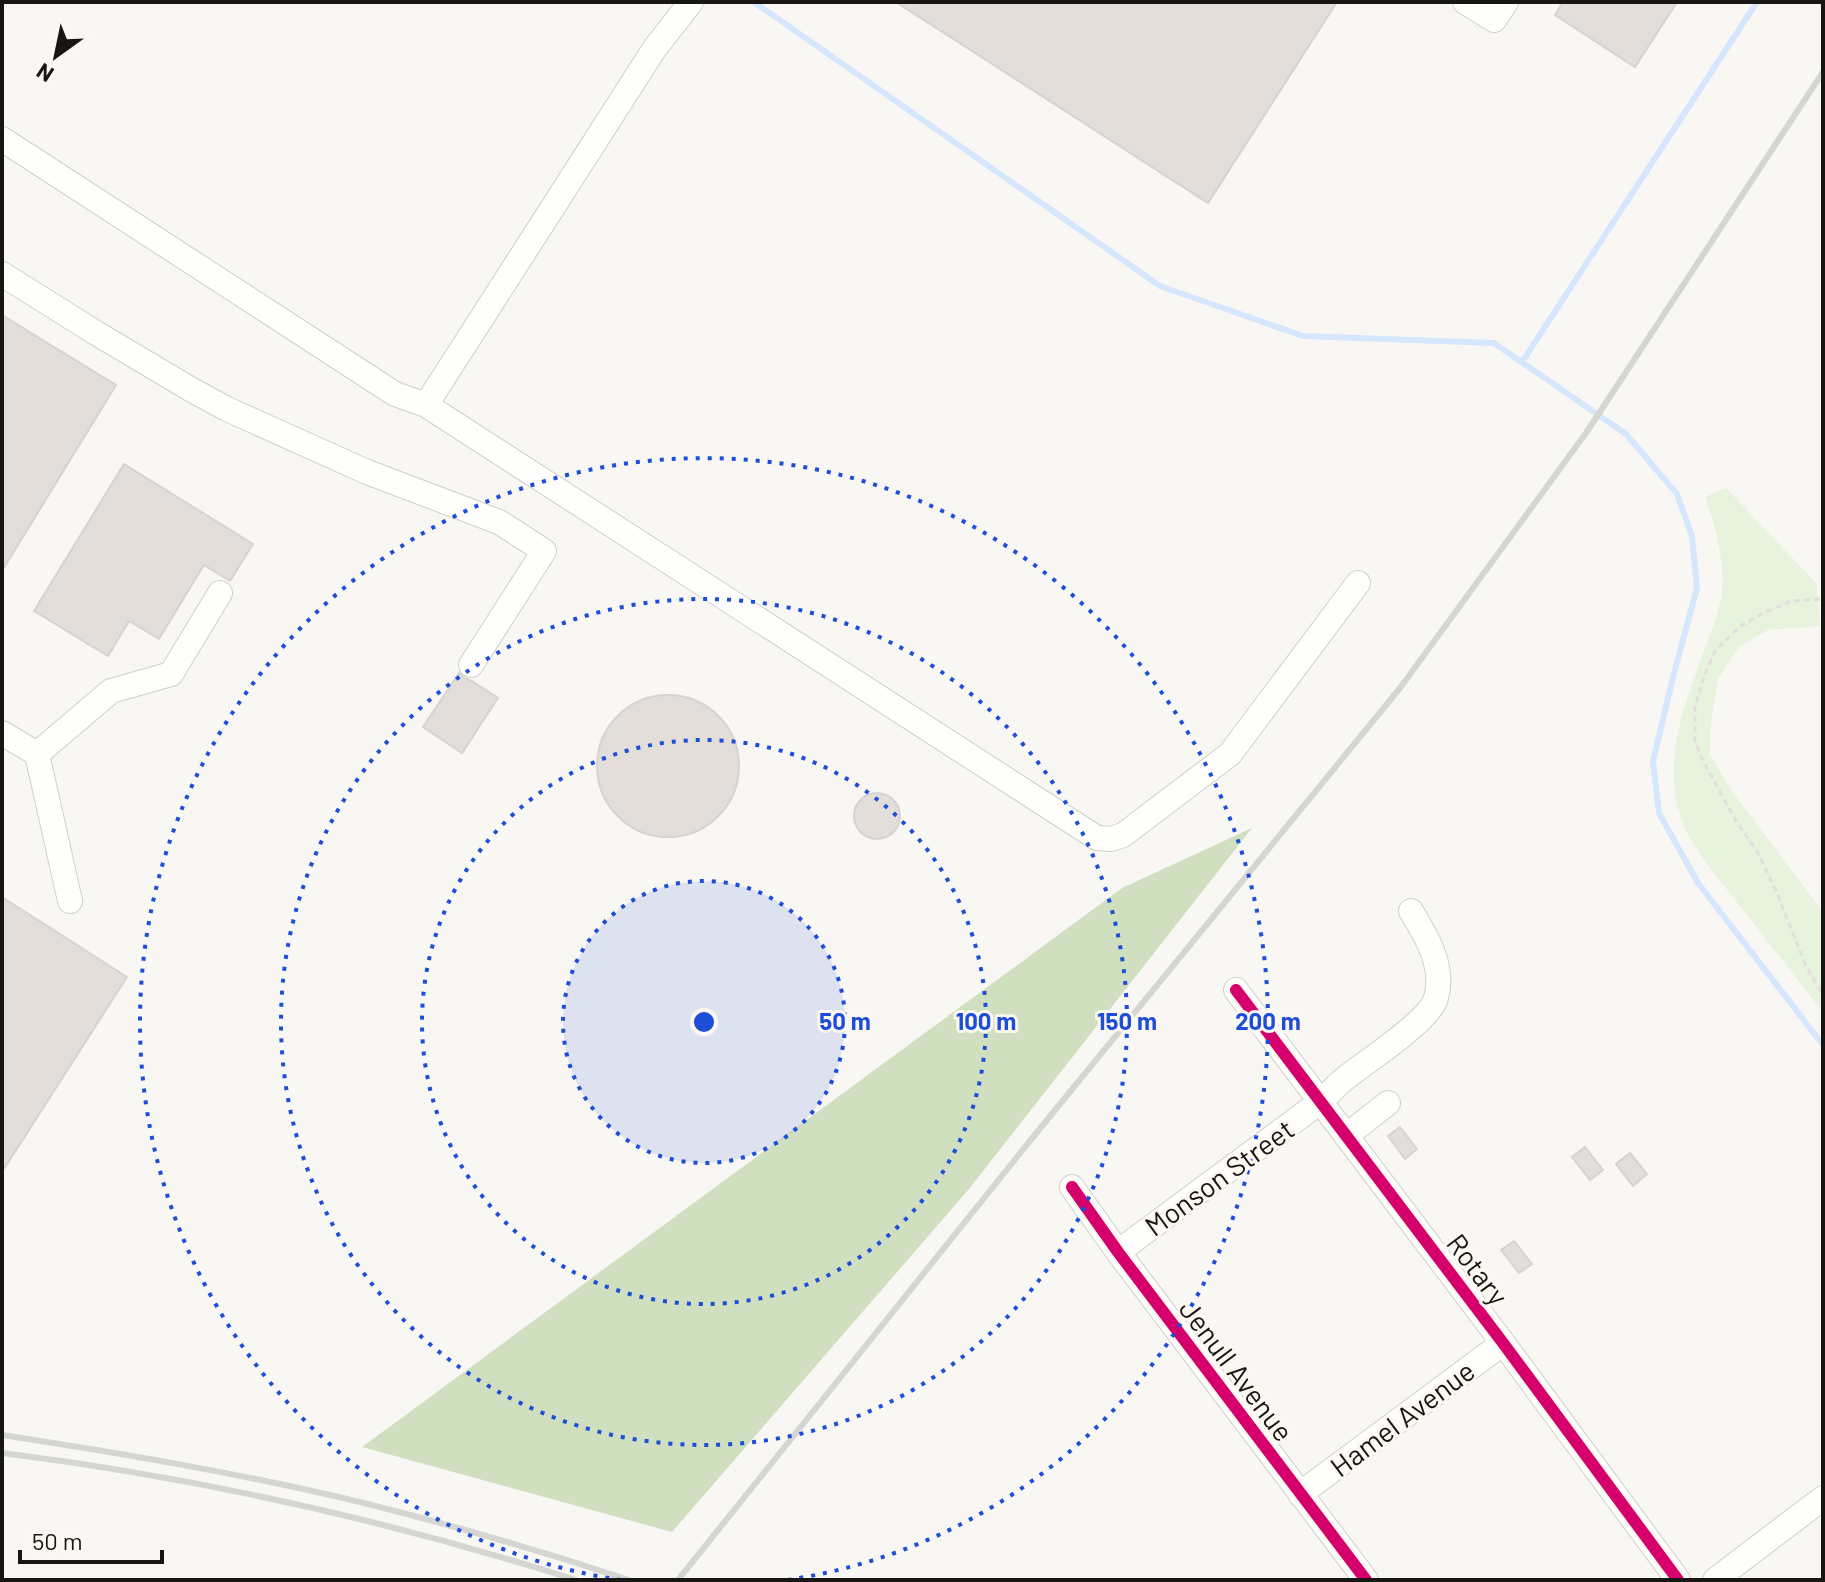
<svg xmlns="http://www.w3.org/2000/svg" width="1825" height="1582" font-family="Barlow,sans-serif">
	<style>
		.green { fill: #e8f3dd }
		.forest { fill: #cfdfbf }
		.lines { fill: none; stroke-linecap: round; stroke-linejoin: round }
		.stream { stroke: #d6e6fc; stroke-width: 6 }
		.building { fill: #e3deda; stroke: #d6d4d2; stroke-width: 2 }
		.minor-casing { stroke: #d0cfcc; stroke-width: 26 }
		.path { stroke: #e0dfde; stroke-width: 3; stroke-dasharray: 6 4; stroke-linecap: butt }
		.minor { stroke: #fefefd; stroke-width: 24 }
		.rail { stroke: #d5d5d4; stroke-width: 6 }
		.cycleway-casing { stroke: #fcf8f1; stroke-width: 17 }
		.cycleway { stroke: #d6006c; stroke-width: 12 }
		.ring { fill: none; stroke: #1d4ed8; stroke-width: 4; stroke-dasharray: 4 8 }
		.labels { text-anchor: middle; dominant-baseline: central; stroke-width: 6; stroke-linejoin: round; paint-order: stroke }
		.street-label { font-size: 28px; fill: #171614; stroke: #fcf8f1 }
		.centre { fill: #1d4ed8; stroke: #fcf8f1; stroke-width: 4 }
		.ring-label { font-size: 24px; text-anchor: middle; font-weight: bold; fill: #1d4ed8; stroke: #fcf8f1; stroke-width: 6; stroke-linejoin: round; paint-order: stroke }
	</style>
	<rect width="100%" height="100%" fill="#f9f7f4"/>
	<path class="green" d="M1726 488 1817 584 1820 626 1768 630 1739 647 1718 679 1711 723 1710 755 1733 793 1823 912V1012L1703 859C1698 850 1692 842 1687 833 1658 772 1681 715 1702 656 1709 637 1717 618 1721 598 1726 564 1716 528 1705 497Z"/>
	<path class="forest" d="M1252 828 969 1189 672 1532 362 1447 1122 888Z"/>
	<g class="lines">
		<path class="stream" d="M754 2 1160 286 1303 336 1494 343 1626 434 1677 494 1692 536 1697 588 1673 677 1653 761 1659 813 1698 883 1823 1045
			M1522 362 1757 2"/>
	</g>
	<path class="building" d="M896 2H1337L1208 203Z
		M1563 2H1677L1635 67 1555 15Z
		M2 315 116 385 2 571Z
		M124 464 253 544 230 581 204 565 159 639 129 621 108 656 34 611Z
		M459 673 464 678 470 680 498 698 462 753 423 727Z
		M597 766a71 71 0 1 1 142 0a71 71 0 1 1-142 0Z
		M854 816a23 23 0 1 1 46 0a23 23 0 1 1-46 0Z
		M2 897 127 977 2 1172Z
		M1400 1127 1417 1149 1405 1159 1388 1136Z
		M1585 1147 1603 1170 1590 1180 1572 1157Z
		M1630 1153 1647 1174 1633 1186 1616 1164Z
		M1514 1241 1532 1264 1519 1273 1501 1250Z"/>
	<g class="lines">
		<defs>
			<path id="minor" d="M1465 2 1494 20 1506 2
				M2 139 395 394 426 405 1097 838 1111 839 1123 835 1230 754 1358 583
				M2 274 96 333 192 390 227 409 367 472 499 522 544 551 471 665
				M426 405 655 48 691 2
				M2 733 37 754
				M37 754 111 691 171 674 220 593
				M37 754 70 901
				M1236 990 1503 1343 1678 1580
				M1346 1136 1388 1103
				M1072 1187 1118 1252 1366 1580
				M1118 1252 1320 1102C1328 1095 1335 1087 1343 1080 1364 1063 1430 1021 1436 998 1445 967 1427 937 1411 911
				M1300 1494 1503 1343
				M1715 1580 1823 1498"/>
		</defs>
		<use href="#minor" class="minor-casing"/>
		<path class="path" d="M1820 599 1792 601 1765 612 1739 627 1715 651 1705 674 1695 706V741L1703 761 1736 821 1757 851 1776 891 1806 966 1823 995"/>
		<use href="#minor" class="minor"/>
		<path class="rail" d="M2 1435C126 1454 250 1475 372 1505 459 1527 544 1552 629 1580
			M2 1453C196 1477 390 1521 576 1580
			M678 1580 1029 1142 1400 688 1586 433 1823 72"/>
		<defs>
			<path id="cycleway" d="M1236 990 1503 1343 1678 1580
				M1072 1187 1118 1252 1366 1580"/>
		</defs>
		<use href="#cycleway" class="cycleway-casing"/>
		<use href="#cycleway" class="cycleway"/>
	</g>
	<circle cx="704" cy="1022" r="141" fill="#1d4ed8" fill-opacity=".12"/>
	<g class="ring">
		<circle cx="704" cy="1022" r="141"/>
		<circle cx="704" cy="1022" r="282"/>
		<circle cx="704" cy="1022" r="423"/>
		<path d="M621 1580A564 564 0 1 1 787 1580"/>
	</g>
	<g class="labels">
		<g class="street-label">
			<text transform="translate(1219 1177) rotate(-36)">Monson Street</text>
			<text transform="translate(1478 1269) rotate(53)">Rotary</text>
			<text transform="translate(1237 1370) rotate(53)">Jenull Avenue</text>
			<text transform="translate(1402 1418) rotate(-37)">Hamel Avenue</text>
		</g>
	</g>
	<circle cx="704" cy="1022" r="12" class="centre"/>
	<g class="ring-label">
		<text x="845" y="1030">50 m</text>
		<text x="986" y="1030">100 m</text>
		<text x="1127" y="1030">150 m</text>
		<text x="1268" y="1030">200 m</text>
	</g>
	<rect width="1825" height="1582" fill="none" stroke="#171614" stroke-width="8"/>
	<g transform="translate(56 56) rotate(213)" stroke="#fcf8f1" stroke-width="6" paint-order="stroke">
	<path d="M0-6L14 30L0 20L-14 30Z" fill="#171614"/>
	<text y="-12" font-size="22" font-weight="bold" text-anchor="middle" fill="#171614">N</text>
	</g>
	<path d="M20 1550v12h142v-12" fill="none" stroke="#171614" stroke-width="4"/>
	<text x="32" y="1550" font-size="24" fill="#171614" stroke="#fcf8f1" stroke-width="6" paint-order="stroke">50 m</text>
</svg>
